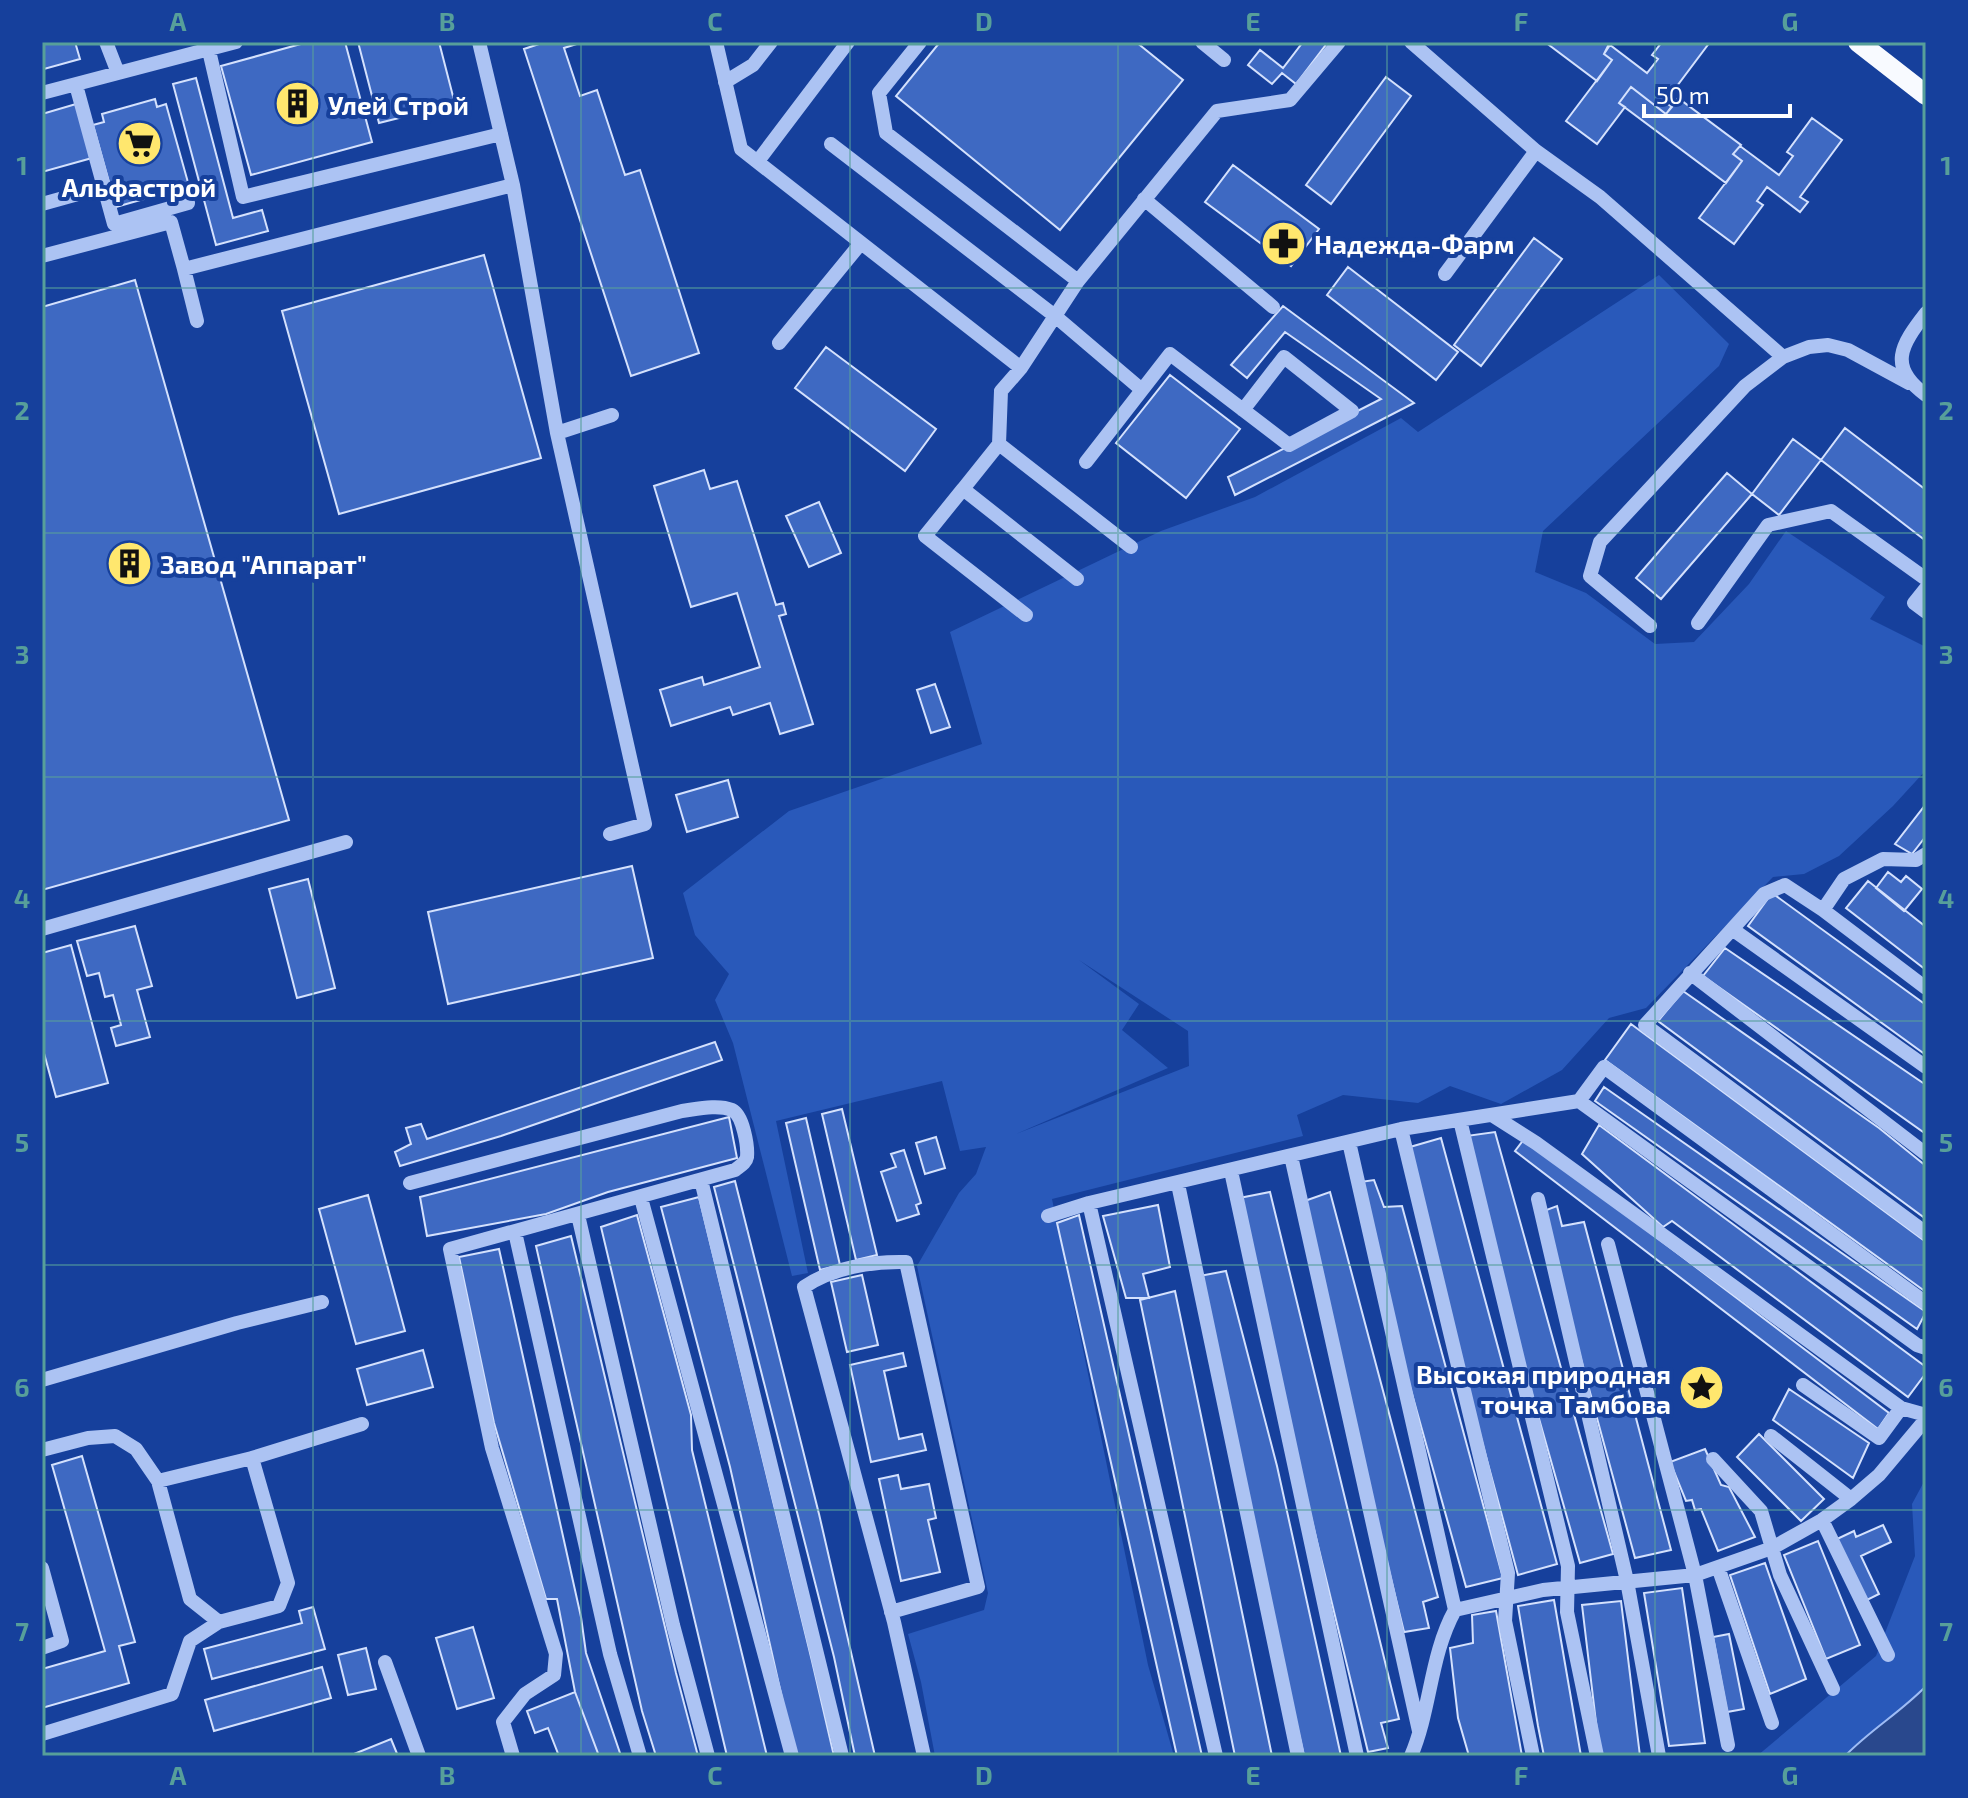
<svg xmlns="http://www.w3.org/2000/svg" width="1968" height="1798" font-family="'Exo 2',sans-serif">
	<style>
		.green { fill: #2959ba; fill-rule: evenodd }
		.water { fill: #29488d; stroke: #9ebcf5; stroke-width: 2 }
		.building { fill: #3e69c2; stroke: #d4e1fd; stroke-width: 2 }
		.lines { fill: none; stroke-linecap: round; stroke-linejoin: round }
		.minor { stroke: #acc3f3; stroke-width: 14 }
		.major { stroke: #f8faff; stroke-width: 20 }
		.grid { fill: none; stroke: #579f9a; stroke-width: 2; stroke-opacity: 0.55 }
		.labels { text-anchor: middle; dominant-baseline: central; stroke-width: 8; stroke-linejoin: round; paint-order: stroke }
		.poi-label { font-size: 26px; font-weight: bold; fill: #fff; stroke: #16409c; text-anchor: start }
		.neatline { fill: none; stroke: #579f9a; stroke-width: 3 }
		.grid-label { font-size: 26px; text-anchor: middle; font-weight: bold; fill: #579f9a }
	</style>
	<rect width="100%" height="100%" fill="#16409c"/>
	<path class="green" d="M1659 275 1729 344 1719 366 1543 531 1535 572 1586 593 1655 644 1694 642 1749 584 1786 531 1885 597 1870 619 1926 647V770L1893 806 1839 856 1804 874 1773 877 1646 1008 1609 1018 1562 1070 1501 1104 1450 1086 1418 1103 1343 1095 1297 1115 1303 1136 1052 1199 1148 1665 1174 1756H935L921 1682 908 1634 984 1610 988 1593 917 1266 959 1193 976 1174 986 1147 960 1151 942 1081 776 1121 808 1273 792 1276 733 1043 715 1000 729 974 695 935 683 893 789 811 982 744 950 632 1161 531 1255 497 1401 418 1418 432ZM1079 960 1188 1031 1189 1066 1016 1134 1168 1068 1122 1030 1139 1004Z
		M1926 1478V1686C1901 1712 1870 1730 1845 1756H1757L1876 1656 1915 1556 1912 1504Z"/>
	<path class="water" d="M1926 1686V1756H1845C1870 1730 1901 1712 1926 1686Z"/>
	<path class="building" d="M42 42H75L80 59 44 69Z
		M308 42H345L372 142 251 175 221 66Z
		M358 42H439L455 104 379 123Z
		M545 42H583L564 48 580 96 597 90 625 175 640 170 699 353 631 376 524 49Z
		M940 42H1136L1183 80 1060 230 896 96Z
		M1303 42H1328L1296 84 1282 73 1272 84 1248 65 1260 50 1283 68Z
		M1545 42H1610L1604 54 1612 60 1597 81Z
		M1662 42H1710L1665 102 1672 107 1666 114 1631 87 1619 103 1625 107 1597 144 1566 121 1612 60 1604 54 1610 45 1647 73 1658 59 1652 55Z
		M1386 77 1411 96 1331 204 1306 185Z
		M196 78 233 218 262 210 268 231 216 245 173 84Z
		M1631 87 1666 114 1678 98 1741 145 1733 154 1742 161 1726 183 1619 103Z
		M155 99 157 107 166 104 189 186 116 207 93 125 104 122 102 114Z
		M76 104 92 158 42 172V114Z
		M1812 118 1842 140 1800 197 1808 202 1800 212 1767 187 1757 201 1763 205 1734 244 1699 218 1742 161 1733 154 1740 146 1779 175 1793 156 1787 152Z
		M1233 165 1319 229 1291 266 1205 202Z
		M1534 238 1562 259 1481 366 1454 345Z
		M484 255 541 458 339 514 282 311Z
		M1348 267 1458 352 1436 380 1327 295Z
		M135 280 289 820 42 890V307Z
		M1283 306 1414 403 1235 495 1228 477 1381 399 1285 332 1247 378 1231 365Z
		M826 347 936 429 905 471 795 388Z
		M1170 375 1240 429 1186 498 1116 443Z
		M1845 428 1926 490V541L1821 460Z
		M1793 439 1821 460 1779 515 1752 494Z
		M704 470 710 489 737 481 776 605 783 603 786 614 779 616 813 724 780 734 770 703 733 715 730 707 671 726 660 690 702 677 704 685 760 667 737 593 691 607 654 486Z
		M1727 473 1752 494 1661 599 1636 578Z
		M819 502 841 553 809 567 786 516Z
		M935 684 950 727 931 733 917 690Z
		M728 780 738 817 687 832 676 795Z
		M1926 804V836L1912 854 1895 844Z
		M632 866 653 958 448 1004 428 912Z
		M1888 872 1901 882 1906 876 1922 889 1904 911 1876 888Z
		M308 879 335 988 297 998 269 889Z
		M1868 881 1926 927V970L1846 908Z
		M1772 893 1926 1005V1055L1748 926Z
		M135 926 152 986 137 990 150 1037 116 1046 111 1028 121 1025 113 995 105 997 99 973 87 976 77 941Z
		M71 945 108 1083 56 1097 42 1046V953Z
		M1725 948 1926 1085V1134L1703 976Z
		M1683 991 1879 1128 1926 1166V1219L1658 1021Z
		M1631 1024 1926 1242V1292L1605 1060Z
		M715 1042 722 1060 501 1136 400 1166 395 1152 411 1144 406 1128 421 1124 427 1139Z
		M1604 1087 1926 1312 1917 1329 1595 1101Z
		M842 1109 877 1255 856 1260 822 1114Z
		M729 1117 737 1158 608 1192 546 1214 427 1236 420 1197Z
		M806 1118 840 1265 820 1270 786 1123Z
		M1599 1125 1926 1367V1373L1908 1397 1672 1221 1663 1227 1582 1154Z
		M1495 1132 1613 1554 1580 1563 1459 1137Z
		M936 1137 945 1168 925 1174 916 1143Z
		M1441 1138 1557 1564 1518 1575 1403 1149Z
		M1525 1138 1889 1413 1878 1429 1515 1151Z
		M904 1150 921 1203 916 1205 919 1214 897 1221 881 1172 896 1167 891 1154Z
		M1374 1180 1384 1207 1402 1206 1503 1578 1466 1587 1353 1183Z
		M735 1181 819 1514 875 1756H855L834 1657 714 1187Z
		M1270 1192 1399 1719 1381 1723 1388 1748 1368 1752 1234 1199Z
		M1330 1192 1438 1597 1423 1602 1429 1628 1404 1632 1299 1203Z
		M368 1195 405 1331 356 1344 319 1209Z
		M699 1197 812 1661 834 1756H795L730 1467 661 1207Z
		M1158 1205 1170 1267 1143 1274 1149 1298H1126L1103 1216Z
		M1557 1206 1562 1226 1584 1222 1671 1550 1635 1558 1541 1212Z
		M637 1215 691 1415 692 1450 767 1756H727L601 1227Z
		M1079 1215 1202 1756H1177L1057 1223Z
		M571 1236 676 1673 698 1756H656L642 1711 536 1246Z
		M499 1249 581 1617 586 1653 621 1756H599L575 1692 557 1599H546L494 1423 459 1257Z
		M1226 1271 1277 1466 1341 1756H1304L1194 1277Z
		M862 1275 878 1345 847 1352 831 1282Z
		M1175 1291 1272 1756H1235L1140 1300Z
		M423 1350 433 1387 367 1405 357 1369Z
		M903 1353 906 1366 884 1371 899 1439 922 1434 926 1450 871 1462 850 1365Z
		M1789 1389 1869 1443 1853 1478 1773 1420Z
		M1759 1434 1824 1499 1801 1521 1737 1457Z
		M1705 1449 1721 1485 1729 1487 1755 1537 1718 1551 1701 1509 1695 1510 1692 1500 1686 1501 1670 1462Z
		M82 1456 135 1642 119 1646 129 1683 42 1708V1669L105 1651 52 1465Z
		M898 1475 901 1489 929 1484 936 1518 928 1520 940 1572 901 1581 879 1479Z
		M1883 1525 1891 1542 1861 1556 1879 1594 1865 1601 1837 1539 1854 1531 1856 1537Z
		M1818 1541 1860 1645 1826 1659 1784 1555Z
		M1765 1563 1806 1679 1770 1694 1730 1575Z
		M1682 1588 1705 1743 1669 1746 1644 1593Z
		M1554 1600 1581 1756H1544L1538 1726 1518 1606Z
		M1621 1601 1640 1756H1600L1582 1605Z
		M313 1607 325 1649 212 1679 204 1649 302 1623 299 1611Z
		M1496 1611 1522 1756H1469L1458 1718 1450 1648 1473 1643 1472 1615Z
		M473 1627 494 1698 457 1709 436 1638Z
		M1729 1634 1744 1709 1727 1712 1713 1637Z
		M366 1648 376 1689 348 1695 338 1655Z
		M322 1667 331 1698 214 1731 205 1700Z
		M575 1692 599 1756H559L548 1728 535 1733 527 1711Z
		M391 1739 398 1756H349Z"/>
	<g class="lines">
		<path class="minor" d="M106 42 118 73
			M207 42 243 197 501 134
			M479 42 513 185 557 433 612 415
			M716 42 741 149 1021 368
			M920 42 879 93 886 133 1078 281
			M1202 42 1224 60
			M1411 42 1536 151 1600 197 1783 357
			M725 82 753 65 771 42
			M76 85 114 224 188 203
			M42 93 236 42
			M831 144 1055 316 1142 390
			M758 161 848 42
			M1144 199 1273 307
			M42 204 103 187
			M42 256 171 222 184 269 513 185
			M184 269 197 321
			M1445 274 1536 151
			M1926 313C1901 345 1887 367 1926 395
			M779 343 861 243
			M557 433 645 824 610 834
			M999 444 1131 547
			M1086 462 1170 354 1289 445 1352 411 1284 357 1243 410
			M963 489 925 536 1026 615
			M1077 579 963 489 999 444 1001 391 1021 368 1078 281 1217 111 1290 100 1339 42
			M1926 588 1914 603 1926 612
			M1698 623 1768 525 1831 511 1926 579
			M1650 626 1590 576 1600 542 1745 386 1783 357 1809 347 1828 345 1848 350 1909 383
			M1926 854 1916 860 1883 859 1844 879 1823 910 1926 988
			M1823 910 1785 885 1764 894 1645 1025 1926 1233
			M42 929 346 842
			M1732 929 1926 1067
			M1690 973 1926 1154
			M1579 1101 1604 1067 1926 1303
			M1492 1115 1536 1143 1901 1408 1926 1415
			M1460 1120 1568 1566 1567 1612 1597 1756
			M1401 1129 1508 1573 1505 1621 1533 1756
			M1349 1142 1455 1610
			M1291 1156 1419 1731
			M1231 1171 1357 1756
			M701 1180 842 1756
			M410 1183 682 1111C697 1109 718 1104 732 1110 743 1115 748 1146 747 1157 746 1163 740 1166 735 1170L450 1249 492 1448 556 1654 554 1675 525 1694 503 1722 513 1756
			M1178 1184 1298 1756
			M641 1198 792 1756
			M1538 1199 1627 1581 1659 1756
			M1089 1203 1216 1756
			M578 1215 673 1625 708 1756
			M1048 1216 1089 1203 1401 1129 1579 1101 1917 1345 1926 1348
			M515 1232 610 1654 640 1756
			M1608 1244 1695 1575 1728 1745
			M42 1380 237 1323 322 1302
			M1803 1385 1879 1438 1901 1408
			M1771 1436 1851 1499
			M42 1450 88 1438 115 1436 136 1449 158 1481 190 1599 219 1622 279 1606 288 1583 252 1458 158 1481
			M252 1458 362 1424
			M1713 1459 1761 1511 1780 1575 1833 1689
			M1822 1520 1888 1655
			M1718 1567 1772 1723
			M42 1568 62 1641 42 1648
			M891 1612 978 1587 906 1262C872 1261 832 1268 804 1287L894 1622 924 1756
			M385 1662 419 1756
			M42 1734 172 1694 190 1641 219 1622
			M1411 1756C1431 1709 1430 1655 1455 1610L1543 1590 1695 1575 1772 1548 1822 1520 1851 1499 1879 1475 1926 1419"/>
		<path class="major" d="M1858 42 1926 95"/>
	</g>
	<path class="grid" d="M313 42V1756M581 42V1756M850 42V1756M1118 42V1756M1387 42V1756M1655 42V1756M42 288H1926M42 533H1926M42 777H1926M42 1021H1926M42 1265H1926M42 1510H1926"/>
	<defs>
		<symbol id="building-disc" viewBox="-11 -11 22 22"><circle r="9.5" fill="#ffe76e" stroke="#16409c"/><path d="M-4-6H4V6H1V3H-1V6H-4ZM-2.5-4.3h1.7v1.8h-1.7ZM.8-4.3h1.7v1.8H.8ZM-2.5-1h1.7V.8h-1.7ZM.8-1h1.7V.8H.8Z" fill="#111"/></symbol>
		<symbol id="supermarket-disc" viewBox="-11 -11 22 22"><circle r="9.5" fill="#ffe76e" stroke="#16409c"/><path d="M-6-5.5h2.5l.6 2H6L4.5 2H-2.5L-4.4-4H-6ZM-1.5 3.2a1.3 1.3 0 1 0 .1 0ZM3 3.2a1.3 1.3 0 1 0 .1 0Z" fill="#111"/></symbol>
		<symbol id="pharmacy-disc" viewBox="-11 -11 22 22"><circle r="9.5" fill="#ffe76e" stroke="#16409c"/><path d="M-2-6h4v4h4v4h-4v4h-4v-4h-4v-4h4Z" fill="#111"/></symbol>
		<symbol id="sight-disc" viewBox="-11 -11 22 22"><circle r="9.5" fill="#ffe76e" stroke="#16409c"/><path d="M0-6L1.8-2.2L6-1.7L2.9 1.2L3.7 5.4L0 3.3L-3.7 5.4L-2.9 1.2L-6-1.7L-1.8-2.2Z" fill="#111"/></symbol>
	</defs>
	<g fill-rule="evenodd">
		<use href="#building-disc" x="272" y="78" width="51" height="51"/>
		<use href="#supermarket-disc" x="114" y="118" width="51" height="51"/>
		<use href="#pharmacy-disc" x="1258" y="218" width="51" height="51"/>
		<use href="#building-disc" x="104" y="538" width="51" height="51"/>
		<use href="#sight-disc" x="1676" y="1362" width="51" height="51"/>
	</g>
	<g class="labels">
		<g class="poi-label">
			<text x="328" y="104">Улей Строй</text>
			<text x="139" y="186" text-anchor="middle">Альфастрой</text>
			<text x="1314" y="243">Надежда-Фарм</text>
			<text x="160" y="563">Завод "Аппарат"</text>
			<text x="1671" y="1373" text-anchor="end">Высокая природная<tspan x="1671" dy="30">точка Тамбова</tspan></text>
		</g>
	</g>
	<rect width="1968" height="1798" fill="none" stroke="#16409c" stroke-width="88"/>
	<path d="M1644 104v12h146v-12" fill="none" stroke="#ffffff" stroke-width="4"/>
	<text x="1656" y="104" font-size="24" fill="#ffffff" stroke="#16409c" stroke-width="6" paint-order="stroke">50 m</text>
	<rect x="44" y="44" width="1880" height="1710" class="neatline"/>
	<g class="grid-label">
		<text x="178" y="31">A</text>
		<text x="447" y="31">B</text>
		<text x="715" y="31">C</text>
		<text x="984" y="31">D</text>
		<text x="1253" y="31">E</text>
		<text x="1521" y="31">F</text>
		<text x="1790" y="31">G</text>
		<text x="22" y="175">1</text>
		<text x="1946" y="175">1</text>
		<text x="22" y="420">2</text>
		<text x="1946" y="420">2</text>
		<text x="22" y="664">3</text>
		<text x="1946" y="664">3</text>
		<text x="22" y="908">4</text>
		<text x="1946" y="908">4</text>
		<text x="22" y="1152">5</text>
		<text x="1946" y="1152">5</text>
		<text x="22" y="1397">6</text>
		<text x="1946" y="1397">6</text>
		<text x="22" y="1641">7</text>
		<text x="1946" y="1641">7</text>
		<text x="178" y="1785">A</text>
		<text x="447" y="1785">B</text>
		<text x="715" y="1785">C</text>
		<text x="984" y="1785">D</text>
		<text x="1253" y="1785">E</text>
		<text x="1521" y="1785">F</text>
		<text x="1790" y="1785">G</text>
	</g>
</svg>
